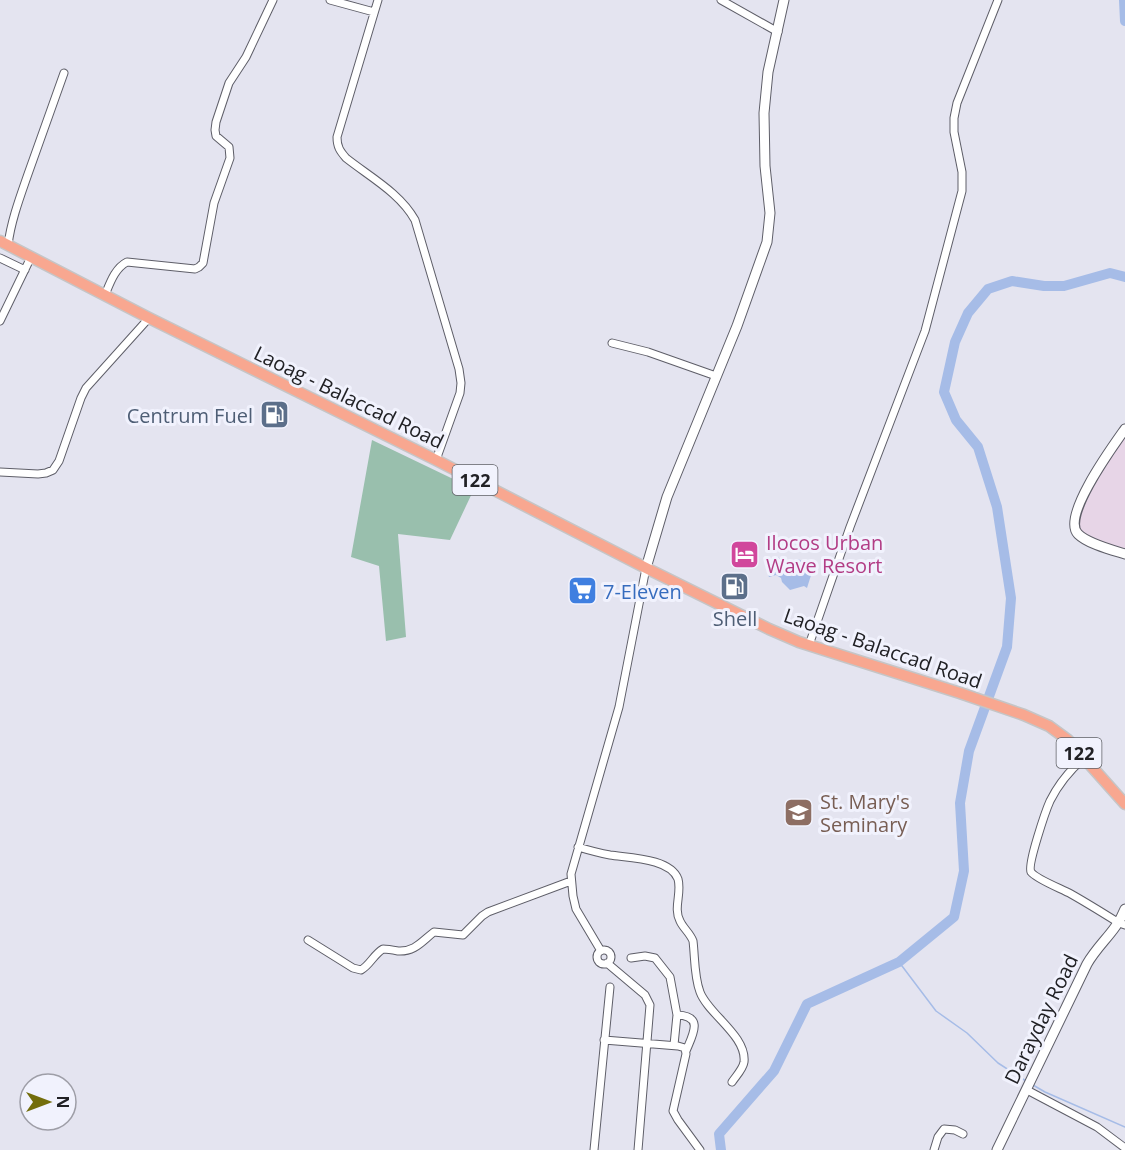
<svg xmlns="http://www.w3.org/2000/svg" width="1125" height="1150" font-family="'Open Sans',sans-serif">
	<style>
		.commercial { fill: #e7d5e7 }
		.green { fill: #99bfad }
		.water { fill: #a6bce7 }
		.lines { fill: none; stroke-linecap: round; stroke-linejoin: round }
		.stream { stroke: #a6bce7; stroke-width: 1.5 }
		.river { stroke: #a6bce7; stroke-width: 10 }
		.minor-casing { stroke: #5e5e68; stroke-width: 9 }
		.tertiary-casing { stroke: #5e5e68; stroke-width: 11 }
		.primary-casing { stroke: #c5c5c6; stroke-width: 13 }
		.minor { stroke: #fff; stroke-width: 7 }
		.tertiary { stroke: #fff; stroke-width: 9 }
		.primary { stroke: #f8a790; stroke-width: 10 }
		.labels { text-anchor: middle; dominant-baseline: central; stroke-width: 6; stroke-linejoin: round; paint-order: stroke }
		.shield { fill: #f1f2fd; stroke: #5f6066; stroke-width: 1.5 }
		.shield-label { font-size: 18px; font-weight: bold; fill: #212125 }
		.street-label { font-size: 20px; fill: #212125; stroke: #f1f2fd }
		.service-label { font-size: 20px; fill: #4e5e75; stroke: #f1f2fd; text-anchor: end }
		.hotel-label { font-size: 20px; fill: #b23c85; stroke: #f1f2fd; text-anchor: start }
		.shop-label { font-size: 20px; fill: #366cbe; stroke: #f1f2fd; text-anchor: start }
		.education-label { font-size: 20px; fill: #785e54; stroke: #f1f2fd; text-anchor: start }
	</style>
	<rect width="100%" height="100%" fill="#e4e4f0"/>
	<path class="commercial" d="M1125 436V550L1085 535 1078 529V517L1098 475Z"/>
	<path class="green" d="M372 440 474 489 450 540 398 534 406 637 386 641 379 566 351 557Z"/>
	<path class="water" d="M775 556 778 557 784 562 798 559C805 562 806 568 812 572L807 588 804 586 790 590 782 582 781 578 776 575 769 577 767 572 772 560Z"/>
	<g class="lines">
		<path class="stream" d="M899 962 936 1011 967 1033 998 1063 1026 1081
			M1033 1085 1045 1092 1125 1127"/>
		<path class="river" d="M1124 0 1125 21
			M721 1150 719 1134 774 1071 807 1004 899 962 954 917 964 871 960 803 969 751 1007 647 1011 598 997 507 978 447 956 420 944 392 955 342 968 313 988 289 1012 281 1044 286H1064L1110 273 1125 277"/>
		<defs>
			<path id="minor" d="M330 0 374 12
				M378 0 337 137C337 147 340 151 346 158 370 177 400 193 415 220L459 369 461 383 460 393 436 460
				M721 0 778 32
				M8 245C11 221 20 197 28 174 40 140 52 107 64 73
				M0 258 25 270
				M105 295C110 283 115 268 127 262L195 269 199 267 203 263 214 203 230 158 229 147 216 136 215 130 216 122 229 83 246 57 273 0
				M0 321 31 257
				M612 343 648 352 716 376
				M0 472 38 474 46 473 53 470 59 461 81 398 86 388 149 318
				M809 645 850 527 925 331 962 191V172L954 132V118L957 103 998 0
				M1084 758C1070 770 1058 785 1050 801 1046 810 1027 865 1031 872 1036 879 1062 889 1071 894 1087 903 1103 913 1119 923L1125 925
				M578 847C588 850 599 853 610 855 629 858 670 858 678 879 682 893 673 908 680 921 683 928 690 933 693 941 695 957 694 976 700 992 708 1014 747 1036 744 1062 743 1069 736 1076 732 1082
				M308 940 353 968 361 970C370 965 374 954 383 949 388 949 393 950 398 951 415 952 422 941 434 932L463 935 482 916 488 912 571 881
				M597 957a7 7 0 1 1 14 0a7 7 0 1 1-14 0Z
				M601 951 576 909 573 896 571 874 619 707 646 568
				M631 958 645 956 655 958 670 977 677 1015 674 1045
				M607 963 645 995 650 1005 638 1150
				M677 1015C704 1016 693 1034 686 1051
				M604 1040 678 1046 685 1048 686 1054 673 1111 678 1120 700 1150
				M1027 1090 1097 1127 1125 1148
				M594 1150 610 987
				M934 1150 938 1137 944 1129 955 1130 963 1134"/>
			<path id="tertiary" d="M1125 429C1113 446 1061 517 1078 534 1088 544 1112 550 1125 554
				M646 568 667 497 737 326 767 242 770 213 765 166 764 113 768 72 784 0
				M997 1150 1087 964C1099 943 1116 932 1125 909"/>
			<path id="primary" d="M0 241 149 318 436 460 646 568 769 629 799 642 960 693 1024 715 1049 726 1068 740 1125 804"/>
		</defs>
		<use href="#minor" class="minor-casing"/>
		<use href="#tertiary" class="tertiary-casing"/>
		<use href="#primary" class="primary-casing"/>
		<use href="#minor" class="minor"/>
		<use href="#tertiary" class="tertiary"/>
		<use href="#primary" class="primary"/>
	</g>
	<defs>
		<symbol id="fuel-square" viewBox="-11 -11 22 22"><rect x="-9" y="-9" width="18" height="18" rx="4" fill="#5c6f8a" stroke="#f1f2fd"/><path d="M-5.5-6h7V0h2V4h1.3V-2.5L3-4.5l.8-.8L6-3V5H2.5V1h-1V6h-7ZM-4.2-4.7v3.2H.2V-4.7Z" fill="#fff"/></symbol>
		<symbol id="hotel-square" viewBox="-11 -11 22 22"><rect x="-9" y="-9" width="18" height="18" rx="4" fill="#d1479c" stroke="#f1f2fd"/><path d="M-6-4.5h1.5V1H6V5H4.5V3h-9V5H-6ZM-4 0a1.8 1.8 0 1 1 3.6 0ZM.5 0V-2.5h3Q6-2.5 6 0Z" fill="#fff"/></symbol>
		<symbol id="supermarket-square" viewBox="-11 -11 22 22"><rect x="-9" y="-9" width="18" height="18" rx="4" fill="#3f7fe0" stroke="#f1f2fd"/><path d="M-6-5.5h2.5l.6 2H6L4.5 2H-2.5L-4.4-4H-6ZM-1.5 3.2a1.3 1.3 0 1 0 .1 0ZM3 3.2a1.3 1.3 0 1 0 .1 0Z" fill="#fff"/></symbol>
		<symbol id="school-square" viewBox="-11 -11 22 22"><rect x="-9" y="-9" width="18" height="18" rx="4" fill="#8d6e63" stroke="#f1f2fd"/><path d="M0-5L7-2L0 1L-7-2ZM-4 1L0 2.5L4 1V4Q0 6-4 4Z" fill="#fff"/></symbol>
	</defs>
	<g fill-rule="evenodd">
		<use href="#fuel-square" x="258" y="398" width="33" height="33"/>
		<use href="#hotel-square" x="728" y="538" width="33" height="33"/>
		<use href="#fuel-square" x="718" y="570" width="33" height="33"/>
		<use href="#supermarket-square" x="566" y="574" width="33" height="33"/>
		<use href="#school-square" x="782" y="796" width="33" height="33"/>
	</g>
	<g class="labels">
		<g class="shield">
			<rect x="452.5" y="465" width="45" height="30" rx="4.5"/>
			<rect x="1056.5" y="738" width="45" height="30" rx="4.5"/>
		</g>
		<g class="shield-label">
			<text x="475" y="480">122</text>
			<text x="1079" y="753">122</text>
		</g>
		<g class="street-label">
			<text transform="translate(349 397) rotate(26)">Laoag - Balaccad Road</text>
			<text transform="translate(883 648) rotate(19)">Laoag - Balaccad Road</text>
			<text transform="translate(1041 1019) rotate(-64)">Darayday Road</text>
		</g>
		<g class="service-label">
			<text x="253" y="415">Centrum Fuel</text>
			<text x="735" y="618" text-anchor="middle">Shell</text>
		</g>
		<g class="hotel-label">
			<text x="766" y="542">Ilocos Urban<tspan x="766" dy="23">Wave Resort</tspan></text>
		</g>
		<g class="shop-label">
			<text x="603" y="591">7-Eleven</text>
		</g>
		<g class="education-label">
			<text x="820" y="801">St. Mary's<tspan x="820" dy="23">Seminary</tspan></text>
		</g>
	</g>
	<g transform="translate(48 1102) rotate(90)"><circle r="28" fill="#f1f2fd" stroke="#9e9ea7" stroke-width="1.5"/>
	<path d="M0-4.5L10 22L0 15L-10 22Z" fill="#736d0b"/>
	<text y="-9" font-size="16" font-weight="bold" text-anchor="middle" fill="#212125">N</text>
	</g>
</svg>
